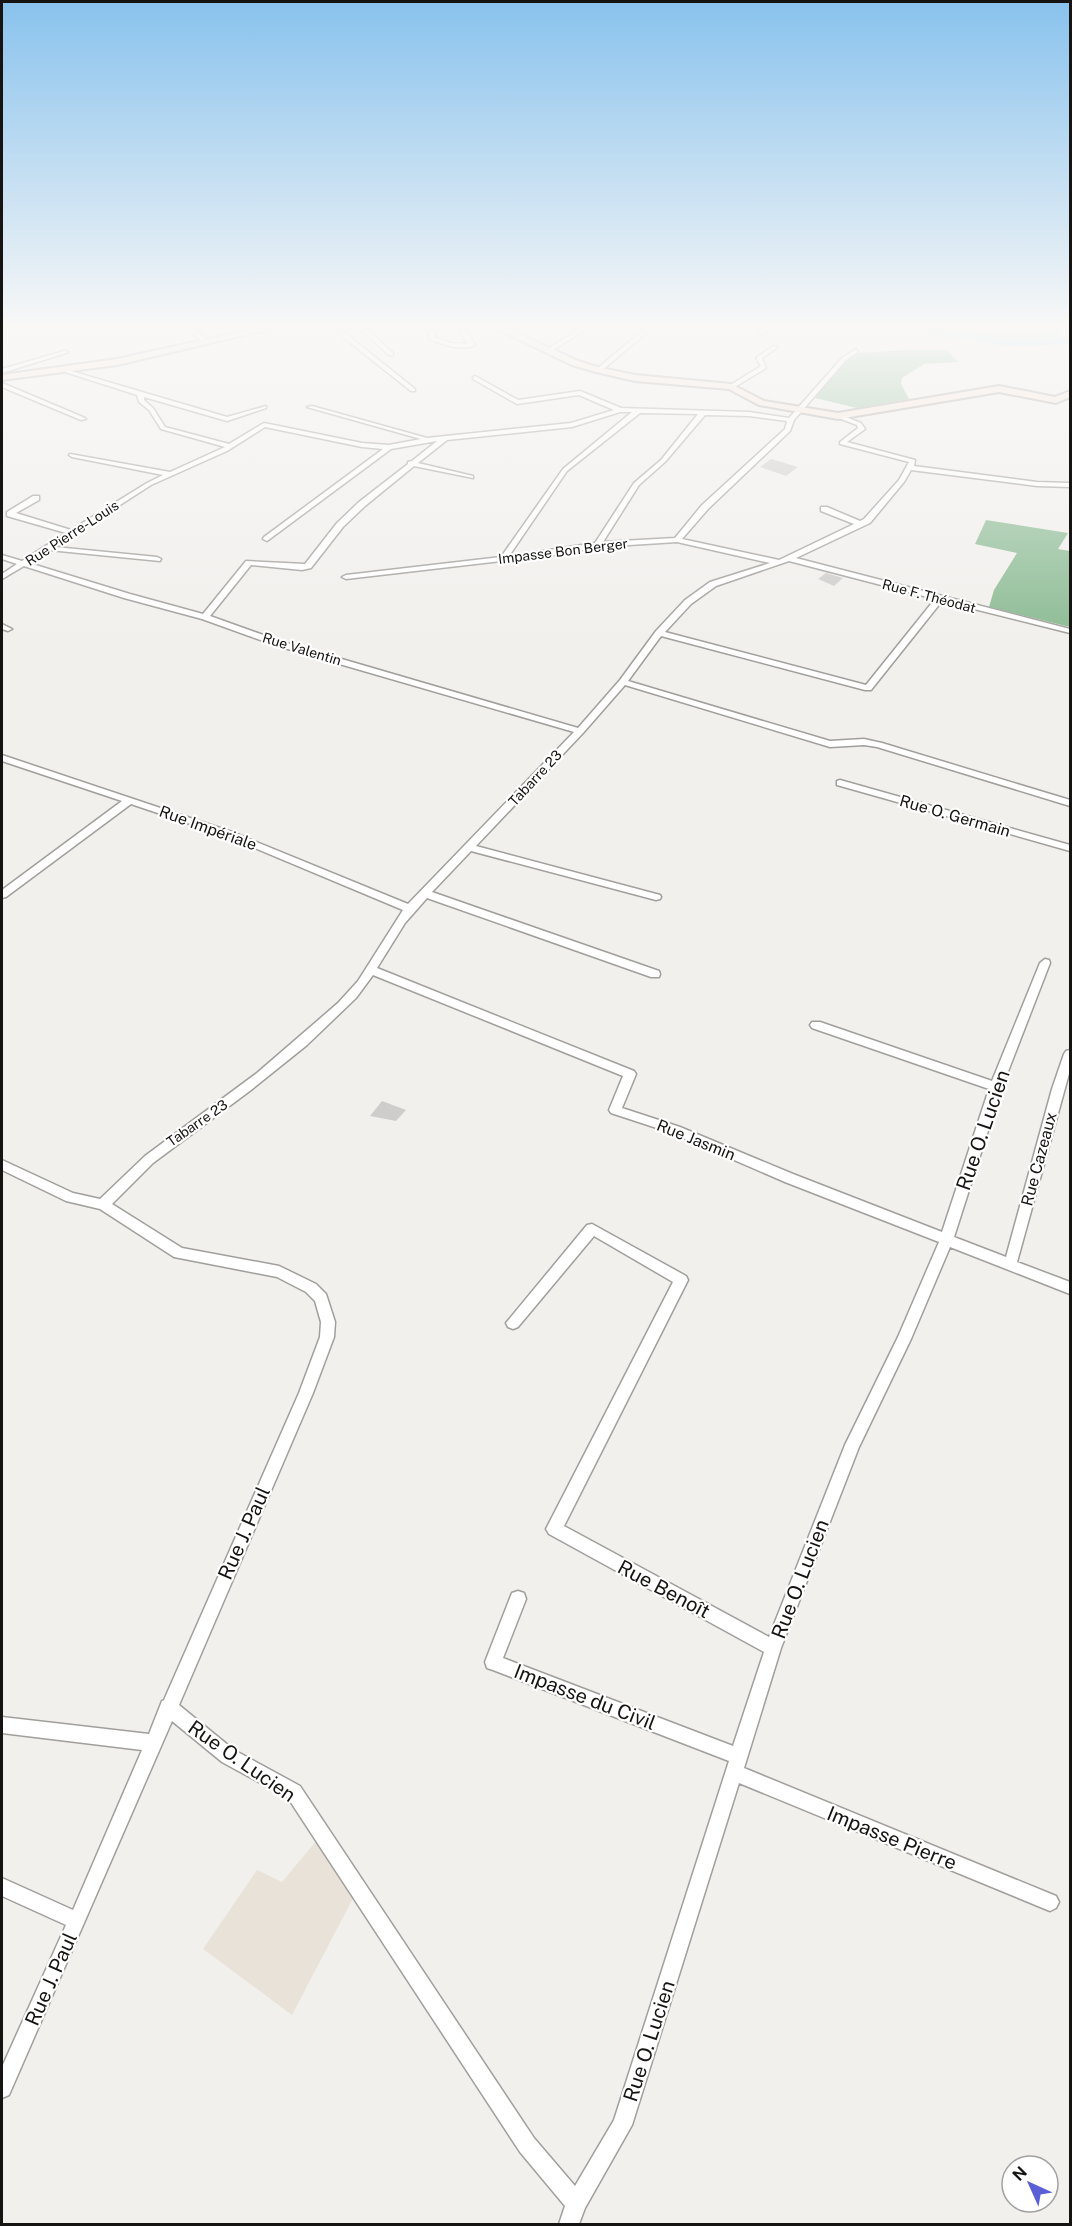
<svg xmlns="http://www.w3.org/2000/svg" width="1072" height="2226" font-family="'Public Sans',sans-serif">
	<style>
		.built { fill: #e9e2d9 }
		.green { fill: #b8dbbd }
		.forest { fill: #8cbb94 }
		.water { fill: #99d8f4 }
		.building { fill: #cfcdcb }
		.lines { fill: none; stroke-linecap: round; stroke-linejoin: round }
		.street-casing { stroke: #a09f9c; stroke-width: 3 }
		.secondary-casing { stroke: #a09f9c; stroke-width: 4 }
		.street { fill: #fff; fill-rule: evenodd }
		.secondary { fill: #fae7da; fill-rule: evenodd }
		.labels { text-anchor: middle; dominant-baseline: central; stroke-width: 4.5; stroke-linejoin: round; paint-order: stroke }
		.far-street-label { font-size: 14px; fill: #151413; stroke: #fff }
		.street-label { font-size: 16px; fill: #151413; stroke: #fff }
		.near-street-label { font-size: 20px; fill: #151413; stroke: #fff }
	</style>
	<rect width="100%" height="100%" fill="#f2f0ed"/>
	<path class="built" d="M322 1834 361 1883 292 2015 203 1949 257 1870 282 1882Z"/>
	<path class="green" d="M945 329H1053C1031 351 971 336 945 329Z"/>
	<path class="forest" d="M907 350H947L958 362 924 364 902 378 901 384 909 399 857 408 815 398 837 367 860 353Z
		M986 520 1068 533 1058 549 1070 551V627L989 607 994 590 1017 553 975 544Z"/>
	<path class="water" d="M898 329H945L1015 340 1037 339 1053 329H1063L1057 338 1070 337V344L1009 346Z"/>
	<path class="building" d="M771 459 798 467 786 476 760 467Z
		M826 573 843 578 834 586 818 579Z
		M382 1101 406 1110 396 1121 370 1116Z"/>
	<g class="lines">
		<defs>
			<path id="street" d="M188 329H195L210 343 205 344Z
				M333 329H340L415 389V391H411Z
				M360 329H367L393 353V355H389Z
				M425 329H432L436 333 434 337 451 343 468 344 459 329H465L475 345C461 351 443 345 429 339L430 333Z
				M579 329H587L550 352 545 351Z
				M644 329H651L601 371H597V369Z
				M761 329H768L763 334H759Z
				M773 346 778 347 762 358 766 368 733 388H729V386L761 366 756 358Z
				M856 349 858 352 846 360 794 420 790 431 708 509 682 539 779 560 854 524 821 511V507H827L860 521 864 519 899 480 909 462 840 444V442L858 428 857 425 836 417V415L838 414 861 423 865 429 847 442 915 460 914 466 1037 482 1070 483V487L1037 486 911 470 904 482 870 523 796 558 1070 629V633L942 601 871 690H865L661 636 628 681 830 741 864 739 882 743 1070 800V806L877 747 864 745 830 747 625 685 583 733 476 846 660 895 661 897 660 899 656 900 471 851 432 892 659 971 660 974 659 977H651L427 898 405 923 377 968 634 1071 636 1074 622 1108 680 1127 793 1174 942 1232 989 1089 812 1028 810 1025 812 1022H820L992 1081 1040 963 1045 959 1049 960 1050 963 1002 1087 954 1237 1006 1257 1052 1089 1064 1054 1066 1051 1070 1050V1070L1017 1262 1070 1282V1294L950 1247 911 1339 859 1447 781 1648 744 1768 1056 1896 1059 1902 1056 1908 1050 1911 739 1783 632 2125 585 2208 579 2224H559L565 2206 520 2152 288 1798 222 1762 172 1721 9 2095 2 2098V2067L66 1925 2 1896V1878L73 1910 142 1750 2 1733V1717L149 1734 162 1701 164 1700 299 1393 320 1337 321 1322 315 1301 306 1292 277 1277 174 1257 100 1209 66 1201 2 1170V1160L73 1193 100 1199 145 1156 257 1073 338 1003 358 981 403 910 226 836 131 804 6 897 2 898V890L122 801 2 761V755L232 832 408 904 574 732 274 645 202 619 124 598 24 566 2 579V574L17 564 2 559V555L22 561 66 533 7 516V512L33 496H39V500L16 513 71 530 147 483 163 475 72 457 69 455 70 454 170 472 225 447 161 429 149 410 139 402 137 395 59 370 64 369 227 417 266 406V408L227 421 144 397V400L153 408 165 427 229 444 264 423 362 443 389 445 421 439 307 407 312 406 427 438 571 423 614 410 579 395 517 404 473 379V377L475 376 518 400 580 391 621 408 749 412 789 418 842 358ZM620 412H632L563 469 501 557 346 575 342 577 346 579 561 554 598 547 677 542 770 563 710 582 685 600 656 631 620 680 578 728 280 641 210 616 251 565 302 570 311 568 343 527 365 506 414 466 473 478V476L418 463 447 440 572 427ZM640 413 698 414 661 460 634 483 595 543 509 556 567 471ZM705 415 749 416 787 421 785 429 702 505 675 538 603 542 639 485 665 462ZM265 427 362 447 383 449 264 537 263 539 267 541 391 449 437 441 412 461 408 462V464L359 502 337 523 305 564 246 561 203 614 130 594 29 563 49 550 160 561 161 559 157 557 55 547 151 485 227 451ZM789 561 935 599 866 685 665 632 691 604 716 586ZM373 975 623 1076 609 1110 611 1113 672 1133 785 1182 939 1242 898 1337 845 1445 769 1637 564 1526 686 1284 688 1280 686 1276 592 1224 587 1225 506 1323 508 1327 513 1329 518 1327 594 1236 673 1282 546 1529 549 1534 764 1652 733 1746 503 1658 526 1599 524 1593 518 1591 512 1593 485 1662 487 1668 493 1670 729 1761 614 2120 575 2186 534 2138 300 1786 234 1750 179 1705 313 1393 334 1337 335 1322 326 1294 316 1284 279 1266 182 1248 112 1204 153 1163 251 1090 307 1045 356 998Z
				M64 351 69 352 2 373V369Z
				M2 383 85 418 86 419 81 420 2 387Z
				M2 624 12 629 8 631 2 629Z
				M840 780 1070 845V851L837 785V781Z"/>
			<path id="secondary" d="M253 329H270L117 365 2 380V375L117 359Z
				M497 329H509L578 361 601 368 635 375 731 384 764 401 838 413 999 386 1055 397 1070 391V397L1056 403 999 392 838 419 759 405 729 389 635 381 596 372 572 365Z"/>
		</defs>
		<use href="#street" class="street-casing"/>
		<use href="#secondary" class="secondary-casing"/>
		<use href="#street" class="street"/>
		<use href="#secondary" class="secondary"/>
	</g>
	<linearGradient id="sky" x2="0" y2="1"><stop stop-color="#88c2ed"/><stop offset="0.51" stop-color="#f9f8f7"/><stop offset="1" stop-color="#f9f8f7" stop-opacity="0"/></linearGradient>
	<rect width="1072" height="641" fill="url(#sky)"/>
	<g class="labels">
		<g class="far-street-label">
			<text transform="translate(72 533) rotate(-33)">Rue Pierre-Louis</text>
			<text transform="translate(563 551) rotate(-7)">Impasse Bon Berger</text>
			<text transform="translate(929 596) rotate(15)">Rue F. Théodat</text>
			<text transform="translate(302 649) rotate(17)">Rue Valentin</text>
			<text transform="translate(535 778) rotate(-47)">Tabarre 23</text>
			<text transform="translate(197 1123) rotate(-35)">Tabarre 23</text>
		</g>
		<g class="street-label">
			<text transform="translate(955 816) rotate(16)">Rue O. Germain</text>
			<text transform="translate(208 828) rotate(20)">Rue Impériale</text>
			<text transform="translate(696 1140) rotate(22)">Rue Jasmin</text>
			<text transform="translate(1039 1159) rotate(-75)">Rue Cazeaux</text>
		</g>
		<g class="near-street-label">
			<text transform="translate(983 1130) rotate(-71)">Rue O. Lucien</text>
			<text transform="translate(244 1533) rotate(-66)">Rue J. Paul</text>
			<text transform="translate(800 1579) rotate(-69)">Rue O. Lucien</text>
			<text transform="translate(664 1589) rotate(28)">Rue Benoît</text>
			<text transform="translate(585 1697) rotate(21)">Impasse du Civil</text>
			<text transform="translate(242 1761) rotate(35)">Rue O. Lucien</text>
			<text transform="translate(892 1838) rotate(22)">Impasse Pierre</text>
			<text transform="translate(51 1979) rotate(-66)">Rue J. Paul</text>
			<text transform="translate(649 2041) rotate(-72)">Rue O. Lucien</text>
		</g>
	</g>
	<rect width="1072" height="2226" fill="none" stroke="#151413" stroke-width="6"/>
	<g transform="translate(1030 2184) rotate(315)"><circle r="28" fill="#ffffff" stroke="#a1a1a1" stroke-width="1.5"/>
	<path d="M0-4.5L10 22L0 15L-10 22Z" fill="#5a5fd6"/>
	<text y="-9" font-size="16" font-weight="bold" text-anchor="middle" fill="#151413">N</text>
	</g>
</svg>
